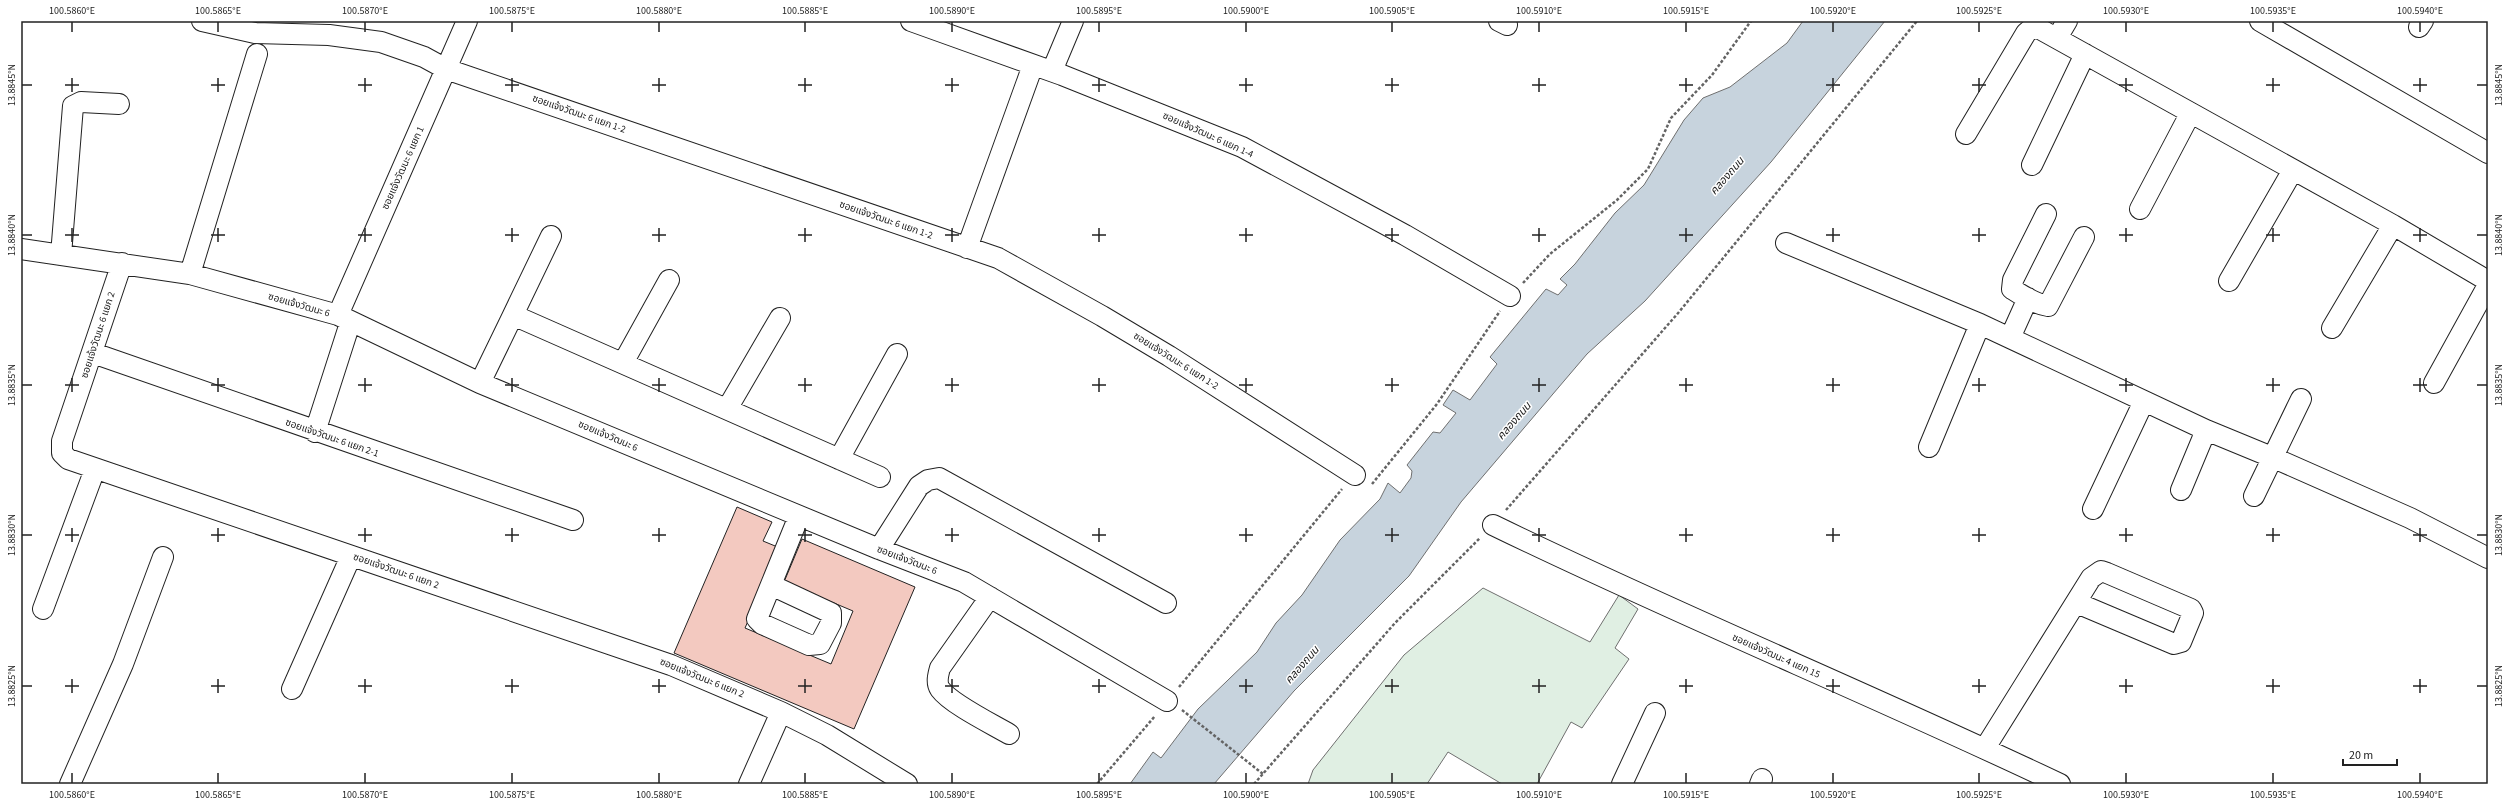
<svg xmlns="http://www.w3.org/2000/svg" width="2509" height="805" font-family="'Source Sans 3','Noto Sans Thai',sans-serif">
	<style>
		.green { fill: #e0efe3; stroke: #6f6f6f }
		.water { fill: #c7d3dd; stroke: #6f6f6f }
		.building { fill: #f3c9c0; stroke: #222 }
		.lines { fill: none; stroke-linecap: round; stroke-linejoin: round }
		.minor-casing { stroke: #222; stroke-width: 22 }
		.path { stroke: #646464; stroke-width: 2.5; stroke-dasharray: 3 2; stroke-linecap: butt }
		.minor { stroke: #fff; stroke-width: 20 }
		.ticks { fill: none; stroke: #222; stroke-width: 1.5 }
		.labels { text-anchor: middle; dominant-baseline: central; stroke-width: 3; stroke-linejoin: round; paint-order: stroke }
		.street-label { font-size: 10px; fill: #222; stroke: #fff }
		.water-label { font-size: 11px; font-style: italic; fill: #222; stroke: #fff }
		.neatline { fill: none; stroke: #222; stroke-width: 1.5 }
		.ticks-label { font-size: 10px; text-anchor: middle; fill: #222 }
	</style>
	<rect width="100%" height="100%" fill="#fff"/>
	<path class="green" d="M1483 588 1590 642 1619 595 1638 609 1615 648 1629 659 1582 728 1571 722 1537 784H1502L1448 752 1427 784H1308L1313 770 1404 655Z"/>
	<path class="water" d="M1803 21H1885L1771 162 1645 301 1587 354 1461 502 1409 576 1294 691 1214 784H1130L1153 752 1161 758 1198 709 1257 652 1276 623 1302 595 1340 540 1380 499 1388 483 1400 493 1411 478 1412 471 1407 465 1433 432 1440 433 1456 413 1443 405 1453 390 1470 400 1497 364 1490 357 1546 289 1558 295 1567 285 1560 279 1575 264 1615 213 1644 185 1684 120 1703 98 1730 87 1787 43Z"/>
	<path class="building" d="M737 507 772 522 763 541 780 548 745 628 831 664 853 611 784 582 802 539 915 587 854 729 674 653Z"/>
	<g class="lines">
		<defs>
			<path id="minor" d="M202 21 255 33 329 35 381 42 424 57 446 69 998 258 1102 316 1169 356 1355 475
				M911 21 1062 75 1242 147 1405 235 1510 296
				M1499 21 1507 25
				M2260 21 2488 153
				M2419 27 2423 21
				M2057 38 2067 21
				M1052 71 1073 21
				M1966 134 2026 33 2033 27 2038 28 2393 225 2488 281
				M2032 165 2085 54
				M2140 209 2190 114
				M2046 214 2013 280 2012 289C2023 296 2035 304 2048 306L2084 237
				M1786 243 1980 324 2206 430 2274 458 2410 518 2488 558
				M967 248 1033 65
				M21 249 190 274 338 315 480 383 879 549 964 582 1167 701
				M61 255 73 106 81 102 119 104
				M122 263 62 441V453L68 459 671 665 781 712 827 735 907 784
				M190 274 257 54
				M2229 281 2293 170
				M338 315 467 21
				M513 315 551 236
				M2332 328 2393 225
				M2010 338 2028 298
				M93 353 573 520
				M623 363 669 280
				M480 383 513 315 880 477
				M2434 383 2488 285
				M727 409 780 318
				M315 432 350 323
				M1929 447 1980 324
				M839 459 897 354
				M2181 490 2206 430
				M2254 496 2301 399
				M2093 509 2144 401
				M1493 525C1680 616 1873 695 2060 784
				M879 549 919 486 928 480 939 478 1166 603
				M771 585 831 613V623L820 644 809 645 762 624 757 619 799 516
				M990 597 940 668C938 675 936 683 940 689 951 704 992 724 1009 734
				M43 609 95 469
				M292 689 351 556
				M1985 748 2091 578 2101 571 2107 573 2191 609 2193 613 2181 642 2174 644 2077 603
				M70 784 123 664 163 557
				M749 784 781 712
				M1622 784 1655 713
				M1760 784 1762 779"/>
		</defs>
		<use href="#minor" class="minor-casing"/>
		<path class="path" d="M1523 283 1550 254 1617 200 1648 169 1671 118 1712 75 1751 21
			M1372 484 1437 404 1500 311
			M1506 510 1679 312 1917 21
			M1179 687 1342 489
			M1182 710 1263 774
			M1097 784 1155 716
			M1254 784 1395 623 1480 538"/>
		<use href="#minor" class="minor"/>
	</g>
	<path class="ticks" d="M72 22V32M218 22V32M365 22V32M512 22V32M659 22V32M805 22V32M952 22V32M1099 22V32M1246 22V32M1392 22V32M1539 22V32M1686 22V32M1833 22V32M1979 22V32M2126 22V32M2273 22V32M2420 22V32M72 78V92M218 78V92M365 78V92M512 78V92M659 78V92M805 78V92M952 78V92M1099 78V92M1246 78V92M1392 78V92M1539 78V92M1686 78V92M1833 78V92M1979 78V92M2126 78V92M2273 78V92M2420 78V92M22 85H32M65 85H79M211 85H225M358 85H372M505 85H519M652 85H666M798 85H812M945 85H959M1092 85H1106M1239 85H1253M1385 85H1399M1532 85H1546M1679 85H1693M1826 85H1840M1972 85H1986M2119 85H2133M2266 85H2280M2413 85H2427M2477 85H2487M72 228V242M218 228V242M365 228V242M512 228V242M659 228V242M805 228V242M952 228V242M1099 228V242M1246 228V242M1392 228V242M1539 228V242M1686 228V242M1833 228V242M1979 228V242M2126 228V242M2273 228V242M2420 228V242M22 235H32M65 235H79M211 235H225M358 235H372M505 235H519M652 235H666M798 235H812M945 235H959M1092 235H1106M1239 235H1253M1385 235H1399M1532 235H1546M1679 235H1693M1826 235H1840M1972 235H1986M2119 235H2133M2266 235H2280M2413 235H2427M2477 235H2487M72 378V392M218 378V392M365 378V392M512 378V392M659 378V392M805 378V392M952 378V392M1099 378V392M1246 378V392M1392 378V392M1539 378V392M1686 378V392M1833 378V392M1979 378V392M2126 378V392M2273 378V392M2420 378V392M22 385H32M65 385H79M211 385H225M358 385H372M505 385H519M652 385H666M798 385H812M945 385H959M1092 385H1106M1239 385H1253M1385 385H1399M1532 385H1546M1679 385H1693M1826 385H1840M1972 385H1986M2119 385H2133M2266 385H2280M2413 385H2427M2477 385H2487M72 528V542M218 528V542M365 528V542M512 528V542M659 528V542M805 528V542M952 528V542M1099 528V542M1246 528V542M1392 528V542M1539 528V542M1686 528V542M1833 528V542M1979 528V542M2126 528V542M2273 528V542M2420 528V542M22 535H32M65 535H79M211 535H225M358 535H372M505 535H519M652 535H666M798 535H812M945 535H959M1092 535H1106M1239 535H1253M1385 535H1399M1532 535H1546M1679 535H1693M1826 535H1840M1972 535H1986M2119 535H2133M2266 535H2280M2413 535H2427M2477 535H2487M72 679V693M218 679V693M365 679V693M512 679V693M659 679V693M805 679V693M952 679V693M1099 679V693M1246 679V693M1392 679V693M1539 679V693M1686 679V693M1833 679V693M1979 679V693M2126 679V693M2273 679V693M2420 679V693M22 686H32M65 686H79M211 686H225M358 686H372M505 686H519M652 686H666M798 686H812M945 686H959M1092 686H1106M1239 686H1253M1385 686H1399M1532 686H1546M1679 686H1693M1826 686H1840M1972 686H1986M2119 686H2133M2266 686H2280M2413 686H2427M2477 686H2487M72 773V783M218 773V783M365 773V783M512 773V783M659 773V783M805 773V783M952 773V783M1099 773V783M1246 773V783M1392 773V783M1539 773V783M1686 773V783M1833 773V783M1979 773V783M2126 773V783M2273 773V783M2420 773V783"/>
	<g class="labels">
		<g class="street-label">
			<text transform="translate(579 114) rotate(19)">ซอยแจ้งวัฒนะ 6 แยก 1-2</text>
			<text transform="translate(1208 135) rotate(24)">ซอยแจ้งวัฒนะ 6 แยก 1-4</text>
			<text transform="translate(403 168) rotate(-66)">ซอยแจ้งวัฒนะ 6 แยก 1</text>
			<text transform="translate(886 220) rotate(19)">ซอยแจ้งวัฒนะ 6 แยก 1-2</text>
			<text transform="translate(299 305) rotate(16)">ซอยแจ้งวัฒนะ 6</text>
			<text transform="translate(98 335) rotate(-72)">ซอยแจ้งวัฒนะ 6 แยก 2</text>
			<text transform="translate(1176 361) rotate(32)">ซอยแจ้งวัฒนะ 6 แยก 1-2</text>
			<text transform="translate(608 436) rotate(23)">ซอยแจ้งวัฒนะ 6</text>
			<text transform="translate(332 438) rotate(19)">ซอยแจ้งวัฒนะ 6 แยก 2-1</text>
			<text transform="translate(907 560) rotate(21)">ซอยแจ้งวัฒนะ 6</text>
			<text transform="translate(396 571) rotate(19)">ซอยแจ้งวัฒนะ 6 แยก 2</text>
			<text transform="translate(1776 656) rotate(24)">ซอยแจ้งวัฒนะ 4 แยก 15</text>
			<text transform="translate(702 678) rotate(22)">ซอยแจ้งวัฒนะ 6 แยก 2</text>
		</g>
		<g class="water-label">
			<text transform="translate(1727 176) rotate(-49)">คลองถนน</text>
			<text transform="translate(1514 421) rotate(-49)">คลองถนน</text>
			<text transform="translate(1302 665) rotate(-49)">คลองถนน</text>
		</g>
	</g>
	<rect width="2509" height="805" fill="none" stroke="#ffffff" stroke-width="44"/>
	<path d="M2343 759v6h54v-6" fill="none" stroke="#222222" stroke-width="2"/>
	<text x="2349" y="759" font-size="12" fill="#222222" stroke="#ffffff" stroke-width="3" paint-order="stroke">20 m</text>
	<rect x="22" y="22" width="2465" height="761" class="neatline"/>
	<g class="ticks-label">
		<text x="72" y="14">100.5860°E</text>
		<text x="218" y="14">100.5865°E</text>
		<text x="365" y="14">100.5870°E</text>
		<text x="512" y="14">100.5875°E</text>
		<text x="659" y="14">100.5880°E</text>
		<text x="805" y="14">100.5885°E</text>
		<text x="952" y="14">100.5890°E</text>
		<text x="1099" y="14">100.5895°E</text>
		<text x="1246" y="14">100.5900°E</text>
		<text x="1392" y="14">100.5905°E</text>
		<text x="1539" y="14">100.5910°E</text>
		<text x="1686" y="14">100.5915°E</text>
		<text x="1833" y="14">100.5920°E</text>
		<text x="1979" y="14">100.5925°E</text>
		<text x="2126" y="14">100.5930°E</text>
		<text x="2273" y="14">100.5935°E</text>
		<text x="2420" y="14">100.5940°E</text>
		<text transform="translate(11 85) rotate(-90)" y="4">13.8845°N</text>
		<text transform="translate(2498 85) rotate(-90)" y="4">13.8845°N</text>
		<text transform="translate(11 235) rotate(-90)" y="4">13.8840°N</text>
		<text transform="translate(2498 235) rotate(-90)" y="4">13.8840°N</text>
		<text transform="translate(11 385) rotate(-90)" y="4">13.8835°N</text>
		<text transform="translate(2498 385) rotate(-90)" y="4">13.8835°N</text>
		<text transform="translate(11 535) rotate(-90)" y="4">13.8830°N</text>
		<text transform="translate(2498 535) rotate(-90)" y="4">13.8830°N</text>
		<text transform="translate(11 686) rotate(-90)" y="4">13.8825°N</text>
		<text transform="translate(2498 686) rotate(-90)" y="4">13.8825°N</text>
		<text x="72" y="798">100.5860°E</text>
		<text x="218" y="798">100.5865°E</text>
		<text x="365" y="798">100.5870°E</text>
		<text x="512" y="798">100.5875°E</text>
		<text x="659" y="798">100.5880°E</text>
		<text x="805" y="798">100.5885°E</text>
		<text x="952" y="798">100.5890°E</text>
		<text x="1099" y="798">100.5895°E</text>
		<text x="1246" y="798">100.5900°E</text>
		<text x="1392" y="798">100.5905°E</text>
		<text x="1539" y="798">100.5910°E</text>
		<text x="1686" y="798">100.5915°E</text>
		<text x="1833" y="798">100.5920°E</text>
		<text x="1979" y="798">100.5925°E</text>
		<text x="2126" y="798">100.5930°E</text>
		<text x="2273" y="798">100.5935°E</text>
		<text x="2420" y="798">100.5940°E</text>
	</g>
</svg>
